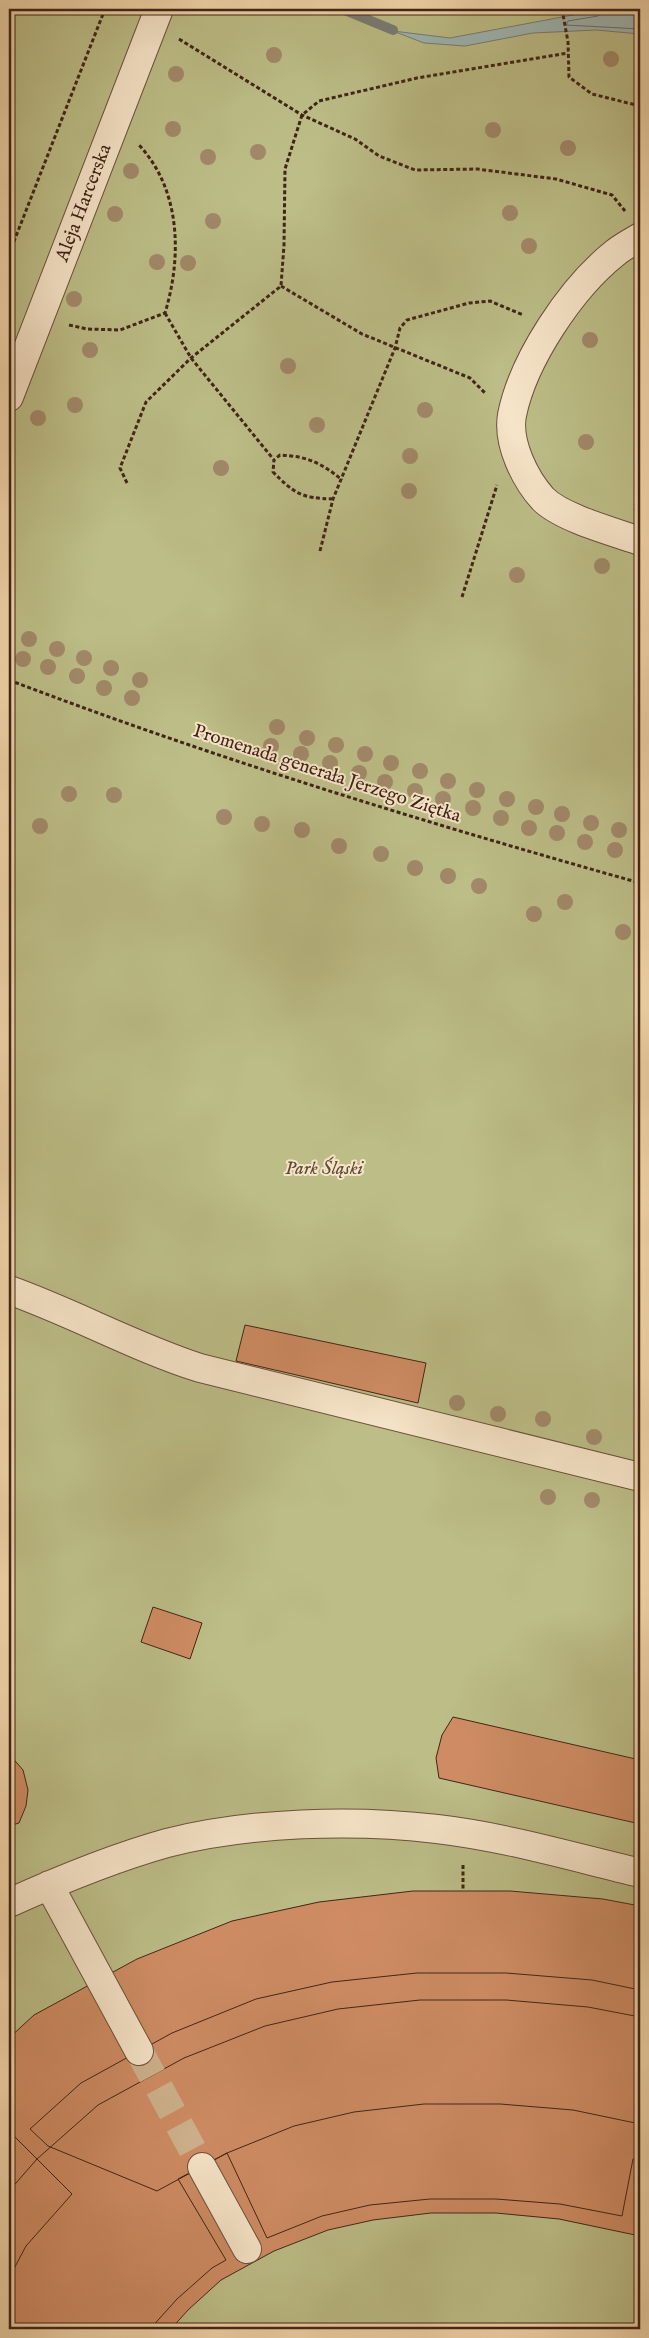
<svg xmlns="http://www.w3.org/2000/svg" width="649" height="2338" font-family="'IM FELL English',serif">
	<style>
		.green { fill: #bcbd87; stroke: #7e704f }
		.water { fill: #9eb6b3; stroke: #787c75 }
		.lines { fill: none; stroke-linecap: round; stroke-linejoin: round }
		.shore { stroke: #6f6d65; stroke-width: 1 }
		.stream { stroke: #787c75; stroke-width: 10 }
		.building { fill: #cf8c64; stroke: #402417 }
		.minor-tunnel { stroke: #ceb28d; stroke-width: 28; stroke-dasharray: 28 14; stroke-linecap: butt }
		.minor-casing { stroke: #6c503c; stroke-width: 30 }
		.path { stroke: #402417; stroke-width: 3; stroke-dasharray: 4 2.5; stroke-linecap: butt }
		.minor { stroke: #f6e4c8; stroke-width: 28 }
		.tree { fill: #a18969 }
		.labels { text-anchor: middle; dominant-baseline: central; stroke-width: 4; stroke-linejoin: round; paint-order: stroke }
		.street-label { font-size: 19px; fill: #402417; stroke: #f6e4c8 }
		.park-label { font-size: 19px; font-style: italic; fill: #5f4a33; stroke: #f6e4c8 }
	</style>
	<rect width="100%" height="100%" fill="#f1d5aa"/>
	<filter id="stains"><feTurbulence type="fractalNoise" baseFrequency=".004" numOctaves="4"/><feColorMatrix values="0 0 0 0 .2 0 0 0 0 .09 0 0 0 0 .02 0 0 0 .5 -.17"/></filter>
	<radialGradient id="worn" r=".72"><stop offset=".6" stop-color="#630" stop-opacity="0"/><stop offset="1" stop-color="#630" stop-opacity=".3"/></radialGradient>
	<path class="green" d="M9 9H640V2329H9Z"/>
	<path class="water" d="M605 9H640V34L596 30 533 33 465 46 424 43 393 31 450 38Z"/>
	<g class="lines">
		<path class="shore" d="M602 9 598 16 568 21 566 25 640 29"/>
		<path class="stream" d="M342 9 393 30"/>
	</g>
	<path class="building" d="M640 490V512L634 510Z
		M245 1325 426 1363 418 1403 236 1361Z
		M153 1607 202 1623 190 1659 141 1642Z
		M453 1717 640 1760V1824L439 1778 436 1758 442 1735Z
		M9 1754 23 1770 28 1790 26 1806 19 1823 9 1826Z
		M413 1891H510L603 1899 640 1906V2236L559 2219 496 2213H431L373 2220 328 2230 274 2251 221 2280 188 2310 171 2329H9V2038L34 2015 137 1959 232 1921 319 1902Z
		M417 1973H506L592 1980 640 1990V2124L573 2110 500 2104H424L354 2112 294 2126 227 2153 157 2191 48 2146 30 2129 81 2083 172 2033 256 1999 332 1982Z
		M420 2000H506L588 2007 640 2017V2160L633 2159 622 2216 560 2204 496 2199H430L370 2205 322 2216 267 2238 227 2153 178 2179 226 2260 212 2268 177 2299 150 2329H9V2191L37 2159 98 2105 184 2058 265 2026 338 2009Z
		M9 2131 72 2194 26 2246 9 2278Z"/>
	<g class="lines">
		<path class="minor-tunnel" d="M139 2051 202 2167"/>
		<defs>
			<path id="minor" d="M640 237C632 242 622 247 615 253 571 288 523 360 512 415 507 443 525 479 543 499 562 518 614 532 640 541
				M9 397 159 9
				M9 1290C74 1313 134 1347 200 1368L640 1477
				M49 1885 139 2051
				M9 1903C60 1880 113 1858 167 1843 249 1822 354 1819 437 1829 506 1837 573 1857 640 1873
				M202 2167 247 2249"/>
		</defs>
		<use href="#minor" class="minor-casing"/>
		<path class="path" d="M422 9 425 12 466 9
			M562 9 568 42 569 77 592 94 640 106
			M179 39 302 115 355 139 379 156 415 170 477 169 556 179 612 195 625 211
			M9 254 105 9
			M281 286 362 334 470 378 485 393
			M165 313 191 358 274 460
			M69 325 87 329 120 330 165 313C182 257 181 190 139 145
			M127 483 120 468 146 402 191 358 281 286 284 245 285 169 302 115 319 101 417 78 568 53
			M333 499C301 498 295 494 273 472L274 460 280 455C306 456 322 463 342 480
			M320 551 333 499 395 348 400 328 407 320 469 303 490 301 523 315
			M462 597 497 485
			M637 656 640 641
			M9 680C216 759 427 823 640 883
			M463 1865V1891"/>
		<use href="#minor" class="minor"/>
	</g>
	<g class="tree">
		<circle cx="274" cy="55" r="8"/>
		<circle cx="611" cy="59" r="8"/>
		<circle cx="176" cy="74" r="8"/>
		<circle cx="173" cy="129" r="8"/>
		<circle cx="493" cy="130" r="8"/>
		<circle cx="568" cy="148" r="8"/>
		<circle cx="258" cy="152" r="8"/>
		<circle cx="208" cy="157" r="8"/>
		<circle cx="131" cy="171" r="8"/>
		<circle cx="510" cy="213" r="8"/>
		<circle cx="115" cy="214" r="8"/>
		<circle cx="213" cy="221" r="8"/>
		<circle cx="529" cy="246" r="8"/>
		<circle cx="157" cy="262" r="8"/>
		<circle cx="188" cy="263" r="8"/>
		<circle cx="74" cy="299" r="8"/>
		<circle cx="590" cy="340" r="8"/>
		<circle cx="90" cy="350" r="8"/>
		<circle cx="288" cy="366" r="8"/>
		<circle cx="75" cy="405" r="8"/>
		<circle cx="425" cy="410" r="8"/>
		<circle cx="38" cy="418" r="8"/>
		<circle cx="317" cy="425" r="8"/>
		<circle cx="586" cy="442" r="8"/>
		<circle cx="410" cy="456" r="8"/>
		<circle cx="221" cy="468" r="8"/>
		<circle cx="409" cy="491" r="8"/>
		<circle cx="602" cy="566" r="8"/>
		<circle cx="517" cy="575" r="8"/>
		<circle cx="29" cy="639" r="8"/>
		<circle cx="57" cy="649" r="8"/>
		<circle cx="84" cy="658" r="8"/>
		<circle cx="23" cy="659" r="8"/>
		<circle cx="48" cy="667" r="8"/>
		<circle cx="111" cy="668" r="8"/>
		<circle cx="77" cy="676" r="8"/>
		<circle cx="140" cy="680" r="8"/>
		<circle cx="104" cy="688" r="8"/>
		<circle cx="132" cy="698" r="8"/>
		<circle cx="277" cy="727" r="8"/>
		<circle cx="307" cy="738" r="8"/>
		<circle cx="336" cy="745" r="8"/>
		<circle cx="271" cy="746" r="8"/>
		<circle cx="301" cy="754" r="8"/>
		<circle cx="365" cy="754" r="8"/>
		<circle cx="330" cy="763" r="8"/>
		<circle cx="391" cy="763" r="8"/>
		<circle cx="420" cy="771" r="8"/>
		<circle cx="359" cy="773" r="8"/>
		<circle cx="448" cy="781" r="8"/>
		<circle cx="385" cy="782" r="8"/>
		<circle cx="477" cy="790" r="8"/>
		<circle cx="415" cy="791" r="8"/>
		<circle cx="69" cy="794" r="8"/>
		<circle cx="114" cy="795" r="8"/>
		<circle cx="443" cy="799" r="8"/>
		<circle cx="507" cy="799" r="8"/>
		<circle cx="536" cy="807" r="8"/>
		<circle cx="473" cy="808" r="8"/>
		<circle cx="562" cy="814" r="8"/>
		<circle cx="224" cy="817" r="8"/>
		<circle cx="501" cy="818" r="8"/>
		<circle cx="591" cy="823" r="8"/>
		<circle cx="262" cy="824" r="8"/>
		<circle cx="40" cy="826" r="8"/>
		<circle cx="529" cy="828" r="8"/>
		<circle cx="302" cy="830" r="8"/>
		<circle cx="619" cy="830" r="8"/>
		<circle cx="557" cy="833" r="8"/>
		<circle cx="585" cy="842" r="8"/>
		<circle cx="339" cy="846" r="8"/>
		<circle cx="615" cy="850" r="8"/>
		<circle cx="381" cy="854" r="8"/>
		<circle cx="415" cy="868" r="8"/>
		<circle cx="448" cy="876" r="8"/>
		<circle cx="479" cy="886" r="8"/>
		<circle cx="565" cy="902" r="8"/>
		<circle cx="534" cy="914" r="8"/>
		<circle cx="623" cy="932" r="8"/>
		<circle cx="457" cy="1403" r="8"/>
		<circle cx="498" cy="1414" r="8"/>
		<circle cx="543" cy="1419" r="8"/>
		<circle cx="594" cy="1437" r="8"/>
		<circle cx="548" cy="1497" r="8"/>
		<circle cx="592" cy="1500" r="8"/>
	</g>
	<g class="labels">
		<g class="street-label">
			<text transform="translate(84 203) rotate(-69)">Aleja Harcerska</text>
			<text transform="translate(327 774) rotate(18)">Promenada generała Jerzego Ziętka</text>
		</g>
		<g class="park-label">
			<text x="324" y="1169">Park Śląski</text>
		</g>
	</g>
	<rect width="649" height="2338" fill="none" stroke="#f1d5aa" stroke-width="30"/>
	<rect x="10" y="10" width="629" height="2318" fill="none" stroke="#402417" stroke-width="2.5"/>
	<rect x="15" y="15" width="619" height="2308" fill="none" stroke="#402417"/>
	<rect width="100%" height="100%" filter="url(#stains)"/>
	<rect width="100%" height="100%" fill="url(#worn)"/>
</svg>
